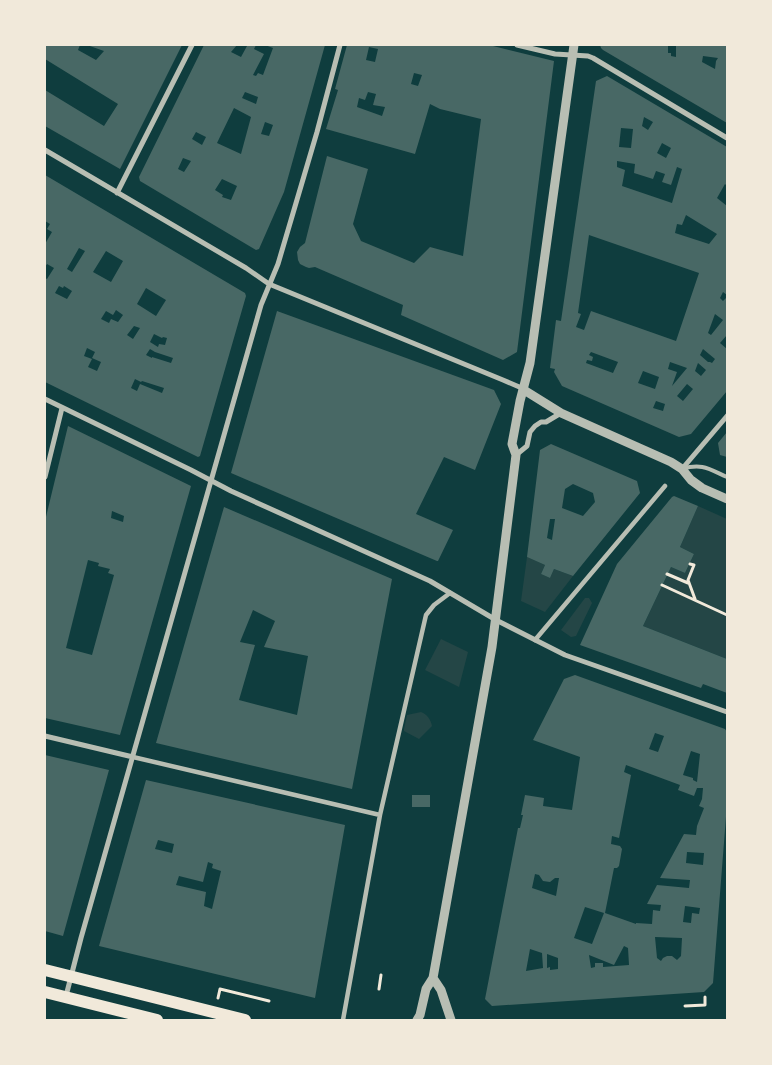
<svg xmlns="http://www.w3.org/2000/svg" width="772" height="1065" font-family="'Public Sans',sans-serif">
	<style>
		.green { fill: #244646 }
		.building { fill: #486865; fill-rule: evenodd }
		.lines { fill: none; stroke-linecap: round; stroke-linejoin: round }
		.path { stroke: #f1e9da; stroke-width: 3 }
		.service { stroke: #b8beb3; stroke-width: 4 }
		.pedestrian { stroke: #b8beb3; stroke-width: 4.5 }
		.minor { stroke: #b8beb3; stroke-width: 5 }
		.tertiary { stroke: #b8beb3; stroke-width: 9 }
		.primary { stroke: #f1e9da; stroke-width: 12 }
	</style>
	<rect width="100%" height="100%" fill="#0f3d3e"/>
	<path class="green" d="M698 506 727 519V659L643 626 671 567 685 573 694 554 680 547Z
		M527 557 545 565 541 574 550 578 554 569 573 576 545 612 521 601Z
		M585 598H589L592 603 576 636 571 637 561 630Z
		M441 639 468 652 459 687 425 670Z
		M421 712C427 714 431 720 432 726L419 739 404 731V729L407 715Z"/>
	<path class="building" d="M45 45H80L78 50 96 60 104 51 87 45H182L120 169 45 126V90L104 126 118 104 45 59Z
		M204 45H237L231 52 241 57 247 46 243 45H256L254 49 264 54 253 75 256 76 258 73 263 75 273 48 265 45H325L284 192 259 249 256 250 140 181 139 177ZM245 92 258 97 256 104 242 98ZM234 108 251 117 241 154 217 143ZM265 122 273 125 269 136 261 134ZM196 132 206 137 202 145 192 139ZM183 158 191 161 184 172 178 169ZM222 179 237 186 231 200 222 197 223 195 215 190Z
		M347 45H489L554 61 517 352 503 360 401 315 403 305 315 267 309 268 306 267 300 264 298 260 297 252 300 247 305 243 327 156 368 169 353 224 361 241 414 263 430 247 463 256 481 119 440 109 430 104 415 154 326 129 338 90 335 89ZM369 47 378 49 375 62 366 60ZM414 73 422 75 418 86 411 84ZM368 92 376 94 373 105 385 107 382 116 357 107 359 98 365 100Z
		M600 45H668V53H671V56L676 57V45H727V123L603 50 601 48ZM703 56 718 58 716 61 715 69 702 62Z
		M607 76 727 147V186L725 184 717 198 727 206V295L723 292 720 298 723 301 727 297V335L720 343 727 349V391L691 434 679 437 562 386 554 372 555 369 550 368 556 320 561 321 596 81ZM644 117 653 122 648 130 642 126ZM621 128 633 129 631 148 619 147ZM662 143 671 148 666 158 657 153ZM617 161 635 164 634 173 653 179 656 171 665 174 662 182 671 185 677 167 682 169 672 203 622 186 625 170 617 167ZM686 215 717 234 709 244 675 233 677 224 682 225ZM589 235 699 273 676 341 591 311 584 330 576 327 581 314 578 313ZM715 314 723 320 711 335 708 333ZM703 349 715 359 712 363 710 362H708L700 355ZM591 352 618 362 613 373 586 363 587 360 592 361 593 357 589 355ZM670 362 687 368 672 386 677 372 668 369ZM698 363 706 370 701 376 695 371ZM643 371 659 377 655 389 638 383ZM687 384 693 389 683 401 677 396ZM656 401 665 404 663 411 653 408Z
		M45 175 245 293 246 296 200 456 198 457 45 382V278L47 279 54 268 47 264 45 267V244L52 232 47 229 50 224 45 221ZM79 248 85 251 72 272 67 269ZM106 251 123 261 111 282 93 272ZM59 286 63 288 64 286 72 291 67 299 55 293ZM146 288 166 300 156 316 137 304ZM116 310 123 315 118 322 111 319 109 323 101 319 106 311 113 315ZM134 326 140 328 133 339 127 335ZM154 334 162 338 163 337 167 338 165 345 159 344 158 347 150 342ZM87 348 95 352 92 358 101 362 97 371 88 367 92 359 84 356ZM150 349 155 352 173 358 171 363 152 357V358L146 355ZM135 379 141 382 142 381 164 388 162 393 140 384 137 391 131 388Z
		M277 311 494 390 501 404 475 470 444 457 416 514 453 530 438 561H437L231 473Z
		M68 426 191 486 120 735 45 718V521ZM112 511 124 516 123 522 111 518ZM88 560 99 563 98 566 110 569 108 573 114 575 92 655 66 648Z
		M727 432V457L720 455 718 443Z
		M551 444 637 481 640 493 573 576 554 569 550 578 541 574 545 565 527 557 540 450ZM573 484 593 493 595 502 583 516 562 508 565 489ZM550 519H555L552 540 547 538Z
		M674 496 698 506 680 547 694 554 685 573 671 567 643 626 727 659V693L703 684 701 688 580 645 617 564 672 497Z
		M224 507 392 579 352 789 156 743ZM253 610 275 621 264 647 308 656 297 715 239 700 255 645 240 642Z
		M575 675 725 729 727 732V804L713 983 704 992 492 1006 485 999 518 828H520L523 815H521L525 795 544 798 543 806 572 810 580 757 533 740 564 679ZM655 733 664 736 658 752 649 749ZM691 751 700 754 697 782 693 780V778L683 775ZM626 765 680 785 678 790 694 796 697 788H703L702 799 699 806 704 808 697 826 696 835 684 834 660 878 690 880 689 888 657 885 647 904 661 905 660 911 653 910 652 924 636 923V924L605 913 614 868H617L619 866 622 849 620 846 611 844 612 836 619 838 631 775 624 772ZM687 852 704 853 703 865 686 863ZM535 874 539 875 543 881 550 882 555 878H559L556 896 532 888ZM685 906 700 908 699 914 692 913 691 923 683 922ZM585 907 604 913 592 944 574 938ZM655 937 682 938 681 956 677 960 672 956H667L663 958 661 961 657 958ZM624 946 628 948 629 965 603 967V963H595V967L591 968 589 955 614 965ZM530 949 542 953 543 968 526 971ZM547 954 558 958V969L550 970V967L547 968Z
		M45 755 109 770 63 936 45 931Z
		M146 780 345 825 315 998 99 946ZM158 840 174 844 172 853 155 849ZM208 862 213 864 212 868 221 871 212 909 204 906 206 892 176 885 179 876 203 882Z
		M412 795H430V807H412Z"/>
	<g class="lines">
		<path class="path" d="M690 564 694 565 688 580 695 599
			M667 574 688 583
			M662 585 727 615
			M379 989 381 975
			M218 998 220 989 269 1001
			M685 1006 705 1005V997"/>
		<path class="service" d="M682 469C702 463 709 469 727 477"/>
		<path class="pedestrian" d="M535 640 665 486
			M133 757 380 815
			M343 1020 380 815 426 615 434 605 450 593"/>
		<path class="minor" d="M517 45 555 54 588 56 593 58 727 138
			M45 150 246 268 269 284 503 380 524 389
			M117 193 192 45
			M45 399 191 470 231 491 430 581 496 620 565 655 727 712
			M516 455 527 446 530 432 535 426 541 422H546L561 413
			M682 469 727 416
			M45 477 62 408
			M45 736 133 757
			M66 996 81 938 261 305 278 264 317 132 340 45"/>
		<path class="tertiary" d="M524 390 561 413 671 462 682 469 691 480 702 488 727 499
			M433 978 441 990 451 1020
			M417 1020 420 1015 426 989 433 978 492 647 516 455 512 444 520 401 530 363 574 45"/>
		<path class="primary" d="M45 970 245 1020
			M45 992 157 1020"/>
	</g>
	<rect width="772" height="1065" fill="none" stroke="#f1e9da" stroke-width="92"/>
</svg>
